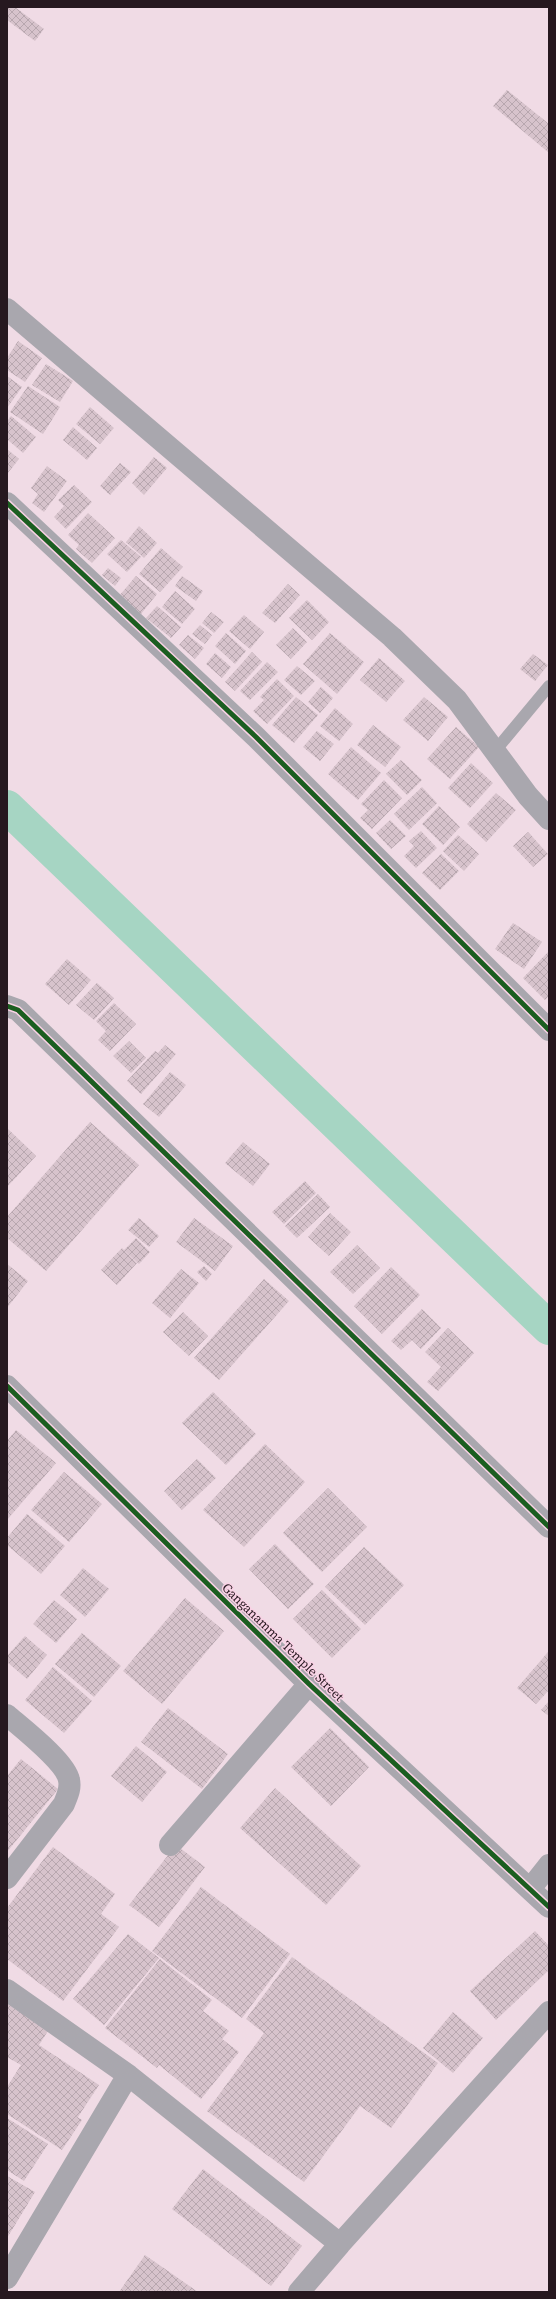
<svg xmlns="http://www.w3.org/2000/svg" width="556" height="2299" font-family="'Source Serif 4',serif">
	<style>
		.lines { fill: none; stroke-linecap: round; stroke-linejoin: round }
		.canal { stroke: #a6d5c3; stroke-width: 34 }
		.building { fill: url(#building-cross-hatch) }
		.lane { stroke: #a9a7ae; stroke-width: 12 }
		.street { stroke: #a9a7ae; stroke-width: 22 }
		.cycleway-casing { stroke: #f9d2e5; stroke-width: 8 }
		.cycleway { stroke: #1b5e20; stroke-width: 5 }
		.labels { text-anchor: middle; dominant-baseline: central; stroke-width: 3; stroke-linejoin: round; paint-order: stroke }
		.street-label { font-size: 13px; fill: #26181f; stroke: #f9d2e5 }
	</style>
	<defs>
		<pattern id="building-cross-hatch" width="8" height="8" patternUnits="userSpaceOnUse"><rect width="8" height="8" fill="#d7c3cc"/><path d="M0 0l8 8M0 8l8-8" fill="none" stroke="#b8a7af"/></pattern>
	</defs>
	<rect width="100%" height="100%" fill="#f0dbe5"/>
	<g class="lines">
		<path class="canal" d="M7 807 549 1328"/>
	</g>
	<path class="building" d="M7 7H15L44 29 35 41 7 20Z
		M507 90 549 124V153L493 106Z
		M18 341 42 358 25 382 7 370V358Z
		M46 364 73 381 60 402 32 385Z
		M7 376 22 387 7 408Z
		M28 386 60 407 43 434 10 412Z
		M90 407 114 428 100 444 76 424Z
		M11 416 36 437 23 453 7 439V421Z
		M73 427 97 448 87 460 63 440Z
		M7 449 19 459 7 474Z
		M154 457 167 468 144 495 132 483Z
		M120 463 131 472 110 495 100 486Z
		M47 466 67 481 44 512 32 503 38 494 31 488Z
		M74 485 92 502 66 529 54 517 64 506 58 500Z
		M88 513 115 538 92 563 76 549 79 545 68 535Z
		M139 526 157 543 144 558 126 542Z
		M121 540 141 557 127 572 107 554Z
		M161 548 183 567 160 592 139 574Z
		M108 568 121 578 115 586 102 575Z
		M136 576 157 594 141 614 119 596Z
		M182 576 203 591 196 601 175 586Z
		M288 584 300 595 275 623 262 613Z
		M175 591 195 609 182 624 162 607Z
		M307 600 329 622 312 640 289 618Z
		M157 606 181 627 171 638 146 618Z
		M211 612 224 622 214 633 202 623Z
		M244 615 264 632 250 649 229 631Z
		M200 625 212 635 205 644 192 634Z
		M293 628 307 642 291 659 276 645Z
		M226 633 246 651 235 664 215 646Z
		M330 633 364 662 337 694 303 664Z
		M188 635 204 648 195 659 179 645Z
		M252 652 262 662 235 691 225 682Z
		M215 653 231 667 222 678 206 664Z
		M533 654 548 665 535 681 520 669Z
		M379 658 405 681 386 702 360 680Z
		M267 662 278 672 250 700 240 691Z
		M297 666 315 681 301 695 284 680Z
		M277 679 294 696 267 724 253 711 264 700 260 697Z
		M321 687 333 698 320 713 308 702Z
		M296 697 318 715 294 743 272 725Z
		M424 697 448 717 428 741 403 720Z
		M335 708 353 724 339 741 320 726Z
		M373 725 401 747 385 767 357 745Z
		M456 727 479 747 450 779 427 759Z
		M317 731 334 744 320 761 303 747Z
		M351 747 381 773 358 800 328 774Z
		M401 760 422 780 407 795 386 774Z
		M471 763 493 783 470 808 448 788Z
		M384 780 402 798 372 829 360 818 368 810 361 804Z
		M422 787 437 803 409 830 394 814Z
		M496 793 516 810 486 842 467 824Z
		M439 806 460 827 443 845 422 824Z
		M390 820 406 836 391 849 376 833Z
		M421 831 437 848 416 868 404 856 414 846 409 841Z
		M528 832 548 854 533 867 513 846Z
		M458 835 479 854 464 871 443 851Z
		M441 854 459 871 440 890 422 873Z
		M513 923 542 942 524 969 495 949Z
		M549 951V996L545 1000 523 978Z
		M67 959 91 980 69 1005 45 984Z
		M97 983 114 998 94 1020 76 1005Z
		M114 1003 136 1024 110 1051 98 1040 106 1031 96 1021Z
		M129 1041 146 1058 131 1073 113 1056Z
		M165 1045 176 1054 141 1094 127 1081 155 1051 158 1053Z
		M170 1072 186 1085 159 1117 143 1104Z
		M90 1122 139 1165 46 1271 7 1238V1217Z
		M7 1128 36 1156 7 1187Z
		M243 1142 270 1164 253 1186 225 1163Z
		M305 1181 316 1193 284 1224 272 1212Z
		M318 1194 330 1207 297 1238 285 1226Z
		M330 1213 351 1232 329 1256 308 1237Z
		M139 1218 159 1236 149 1247 128 1230Z
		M194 1218 233 1246 215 1271 176 1242Z
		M136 1238 150 1252 139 1264 124 1250Z
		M357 1245 380 1268 353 1294 330 1272Z
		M122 1248 137 1263 117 1285 101 1270Z
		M7 1264 28 1281 7 1308Z
		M204 1266 212 1274 206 1281 197 1272Z
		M391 1267 420 1295 382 1334 354 1306Z
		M181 1269 199 1283 170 1318 152 1303Z
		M264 1279 289 1301 219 1380 194 1358Z
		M422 1309 441 1328 421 1349 412 1340 401 1350 391 1341Z
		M183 1312 208 1336 189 1356 163 1332Z
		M448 1328 474 1353 438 1391 427 1382 441 1367 425 1352Z
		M213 1392 256 1434 226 1465 182 1423Z
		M16 1430 56 1463 7 1520V1441Z
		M265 1444 305 1482 244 1547 203 1510Z
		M197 1459 216 1478 182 1510 164 1491Z
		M64 1472 102 1504 69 1542 31 1510Z
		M328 1488 367 1527 322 1572 283 1533Z
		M27 1514 65 1546 41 1574 7 1545V1538Z
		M275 1544 314 1584 288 1609 249 1569Z
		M364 1547 404 1585 365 1625 325 1587Z
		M83 1568 109 1589 85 1617 60 1595Z
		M322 1590 361 1629 332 1658 293 1619Z
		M185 1598 224 1631 162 1704 123 1671Z
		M54 1600 77 1619 56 1643 33 1624Z
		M82 1633 121 1666 94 1697 55 1664Z
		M25 1636 47 1655 27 1679 7 1662V1656Z
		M549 1651V1690L536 1704 517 1688Z
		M53 1667 92 1701 64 1733 25 1700Z
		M549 1701V1716L541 1710Z
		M168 1708 228 1754 202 1789 141 1742Z
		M330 1728 369 1767 331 1806 291 1767Z
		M136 1746 167 1772 142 1802 111 1776Z
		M21 1759 58 1789 7 1852V1776Z
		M275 1788 361 1866 326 1905 240 1828Z
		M176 1845 205 1867 159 1927 129 1905Z
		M53 1847 115 1894 101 1914 119 1927 63 2001 7 1959V1908Z
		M201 1887 290 1954 242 2018 152 1951Z
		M535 1931 549 1946V1970L496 2020 470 1991Z
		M128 1934 159 1958 104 2025 73 1999Z
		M292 1957 438 2063 391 2128 360 2106 304 2182 207 2111 264 2033 246 2019Z
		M160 1959 212 2000 203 2011 229 2031 222 2039 239 2052 201 2099 159 2065 157 2068 105 2028Z
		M12 1998 53 2023 39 2045 99 2085 78 2117 55 2102 82 2120 62 2150 7 2114V2087L21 2065 7 2057V2004Z
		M453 2012 483 2038 453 2073 423 2048Z
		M7 2118 48 2144 24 2181 7 2170Z
		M203 2169 302 2246 271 2286 172 2209Z
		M7 2176 35 2192 7 2238Z
		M145 2255 198 2292H119Z"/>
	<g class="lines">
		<path class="lane" d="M495 751 549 686"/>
		<path class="street" d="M7 309 392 637 457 700 528 796 549 819
			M7 503 256 737 549 1030
			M7 1006 18 1010 549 1527
			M7 1386 309 1684 549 1907
			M7 1715C22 1728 66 1762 69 1780 71 1789 67 1796 64 1804L7 1878
			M170 1845 309 1684
			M530 1889 549 1865
			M7 1990 128 2075 340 2244
			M7 2278 128 2075
			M299 2292 340 2244 549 2012"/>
		<defs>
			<path id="cycleway" d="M7 503 256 737 549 1030
				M7 1006 18 1010 549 1527
				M7 1386 309 1684 549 1907"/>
		</defs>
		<use href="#cycleway" class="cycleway-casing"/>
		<use href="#cycleway" class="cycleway"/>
	</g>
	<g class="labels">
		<g class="street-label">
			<text transform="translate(283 1642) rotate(44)">Ganganamma Temple Street</text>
		</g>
	</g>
	<rect width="556" height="2299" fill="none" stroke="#26181f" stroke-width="16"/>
</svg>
